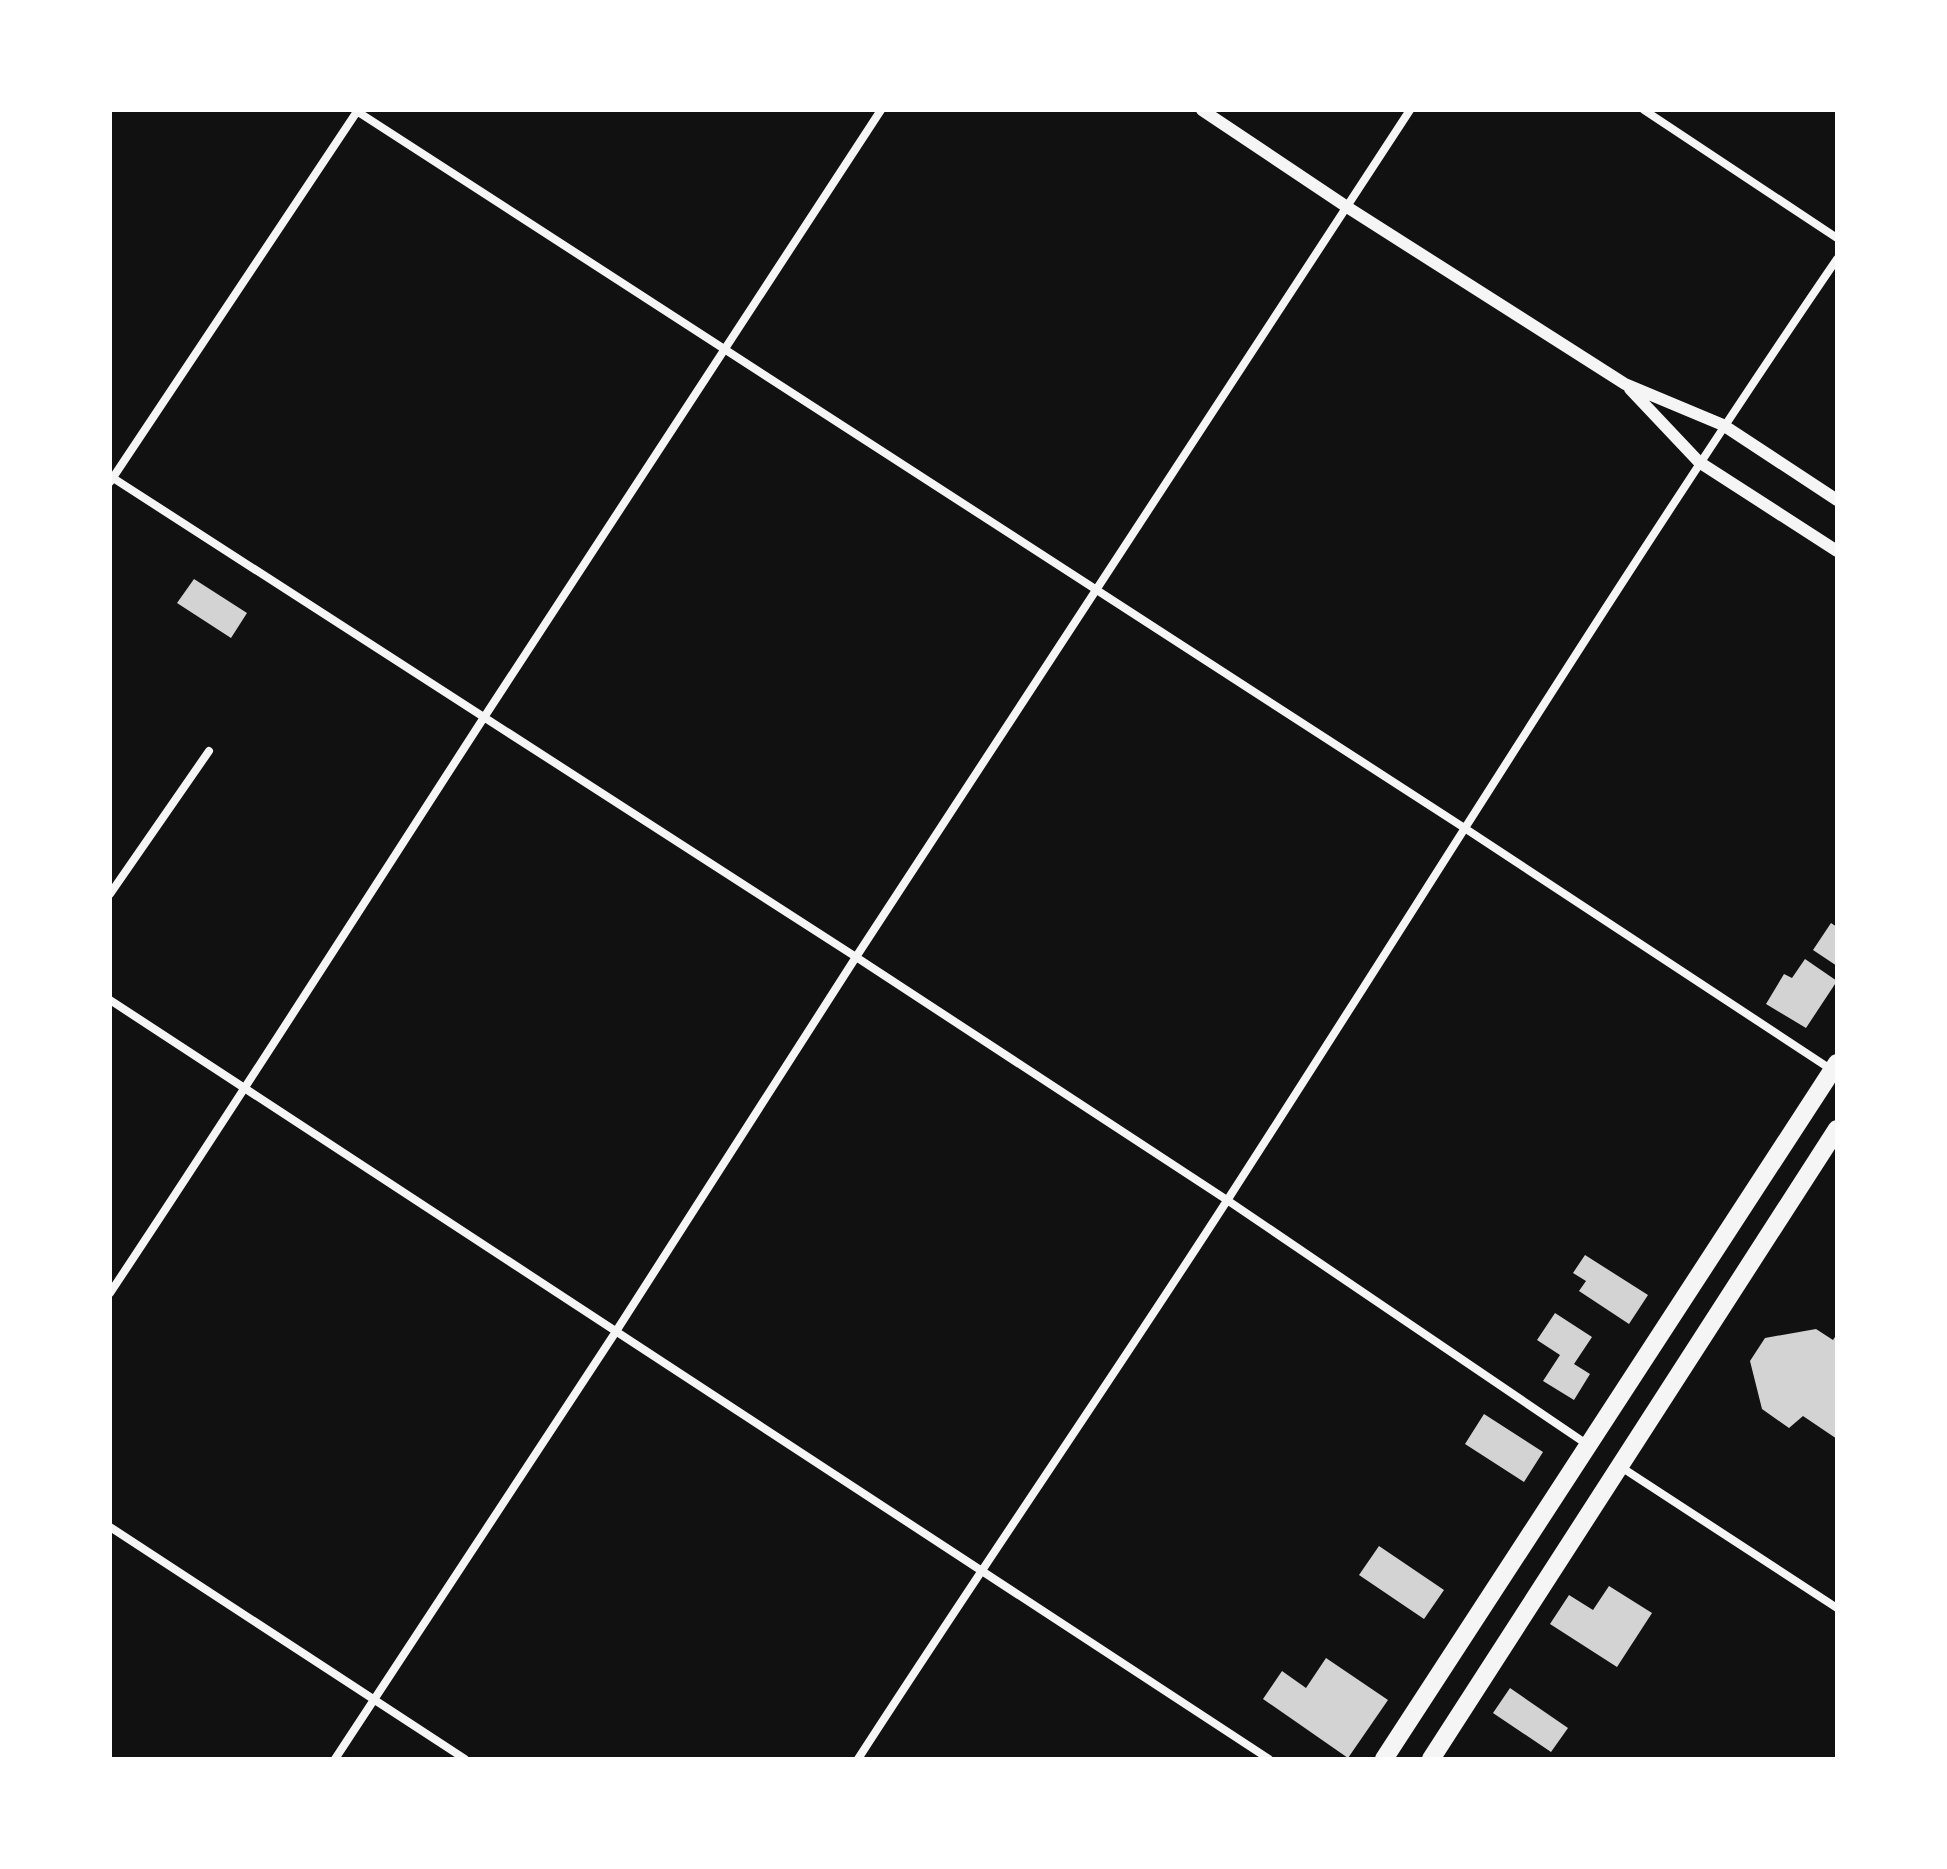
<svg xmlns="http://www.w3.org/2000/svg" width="1947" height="1869" font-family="'PT Sans',sans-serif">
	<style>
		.building { fill: #d3d3d3 }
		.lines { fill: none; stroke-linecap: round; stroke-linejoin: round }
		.minor { stroke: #f5f5f5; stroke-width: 8 }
		.tertiary { stroke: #f5f5f5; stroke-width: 12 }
		.trunk { stroke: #f5f5f5; stroke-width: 18 }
	</style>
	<rect width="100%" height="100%" fill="#111"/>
	<path class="building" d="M194 579 247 613 231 638 177 603Z
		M1831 923 1837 927V966L1813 950Z
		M1805 959 1837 981 1806 1028 1766 1004 1784 974 1792 978Z
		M1585 1255 1648 1295 1629 1324 1579 1291 1586 1281 1573 1273Z
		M1555 1313 1592 1337 1574 1364 1590 1374 1574 1400 1543 1381 1560 1355 1537 1340Z
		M1816 1329 1833 1340 1837 1334V1439L1803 1416 1789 1428 1762 1409 1750 1361 1765 1338Z
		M1484 1414 1543 1452 1524 1482 1465 1444Z
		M1379 1546 1444 1590 1424 1619 1359 1575Z
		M1609 1586 1652 1613 1617 1667 1550 1624 1569 1595 1593 1610Z
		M1326 1658 1388 1700 1348 1758 1263 1699 1282 1671 1306 1688Z
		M1510 1688 1568 1728 1551 1752 1493 1713Z"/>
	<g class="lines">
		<path class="minor" d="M355 110 1466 829 1832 1070
			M1644 110 1837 238
			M110 476 856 957 1227 1200 1588 1445
			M110 482 358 110
			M110 894 209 751
			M110 1000 1269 1759
			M110 1293C236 1104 358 912 481 722 613 517 749 315 881 110
			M1621 1467 1837 1608
			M110 1527 465 1759
			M335 1759 615 1333 856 957 1410 110
			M858 1759C980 1570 1108 1385 1230 1196 1432 883 1627 566 1837 259"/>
		<path class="tertiary" d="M1202 110 1347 207 1625 384 1723 425 1837 500
			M1630 389 1699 462 1837 551"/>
		<path class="trunk" d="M1384 1759 1837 1063
			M1431 1759 1837 1129"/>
	</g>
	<rect width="1947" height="1869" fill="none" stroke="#ffffff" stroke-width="224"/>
</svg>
